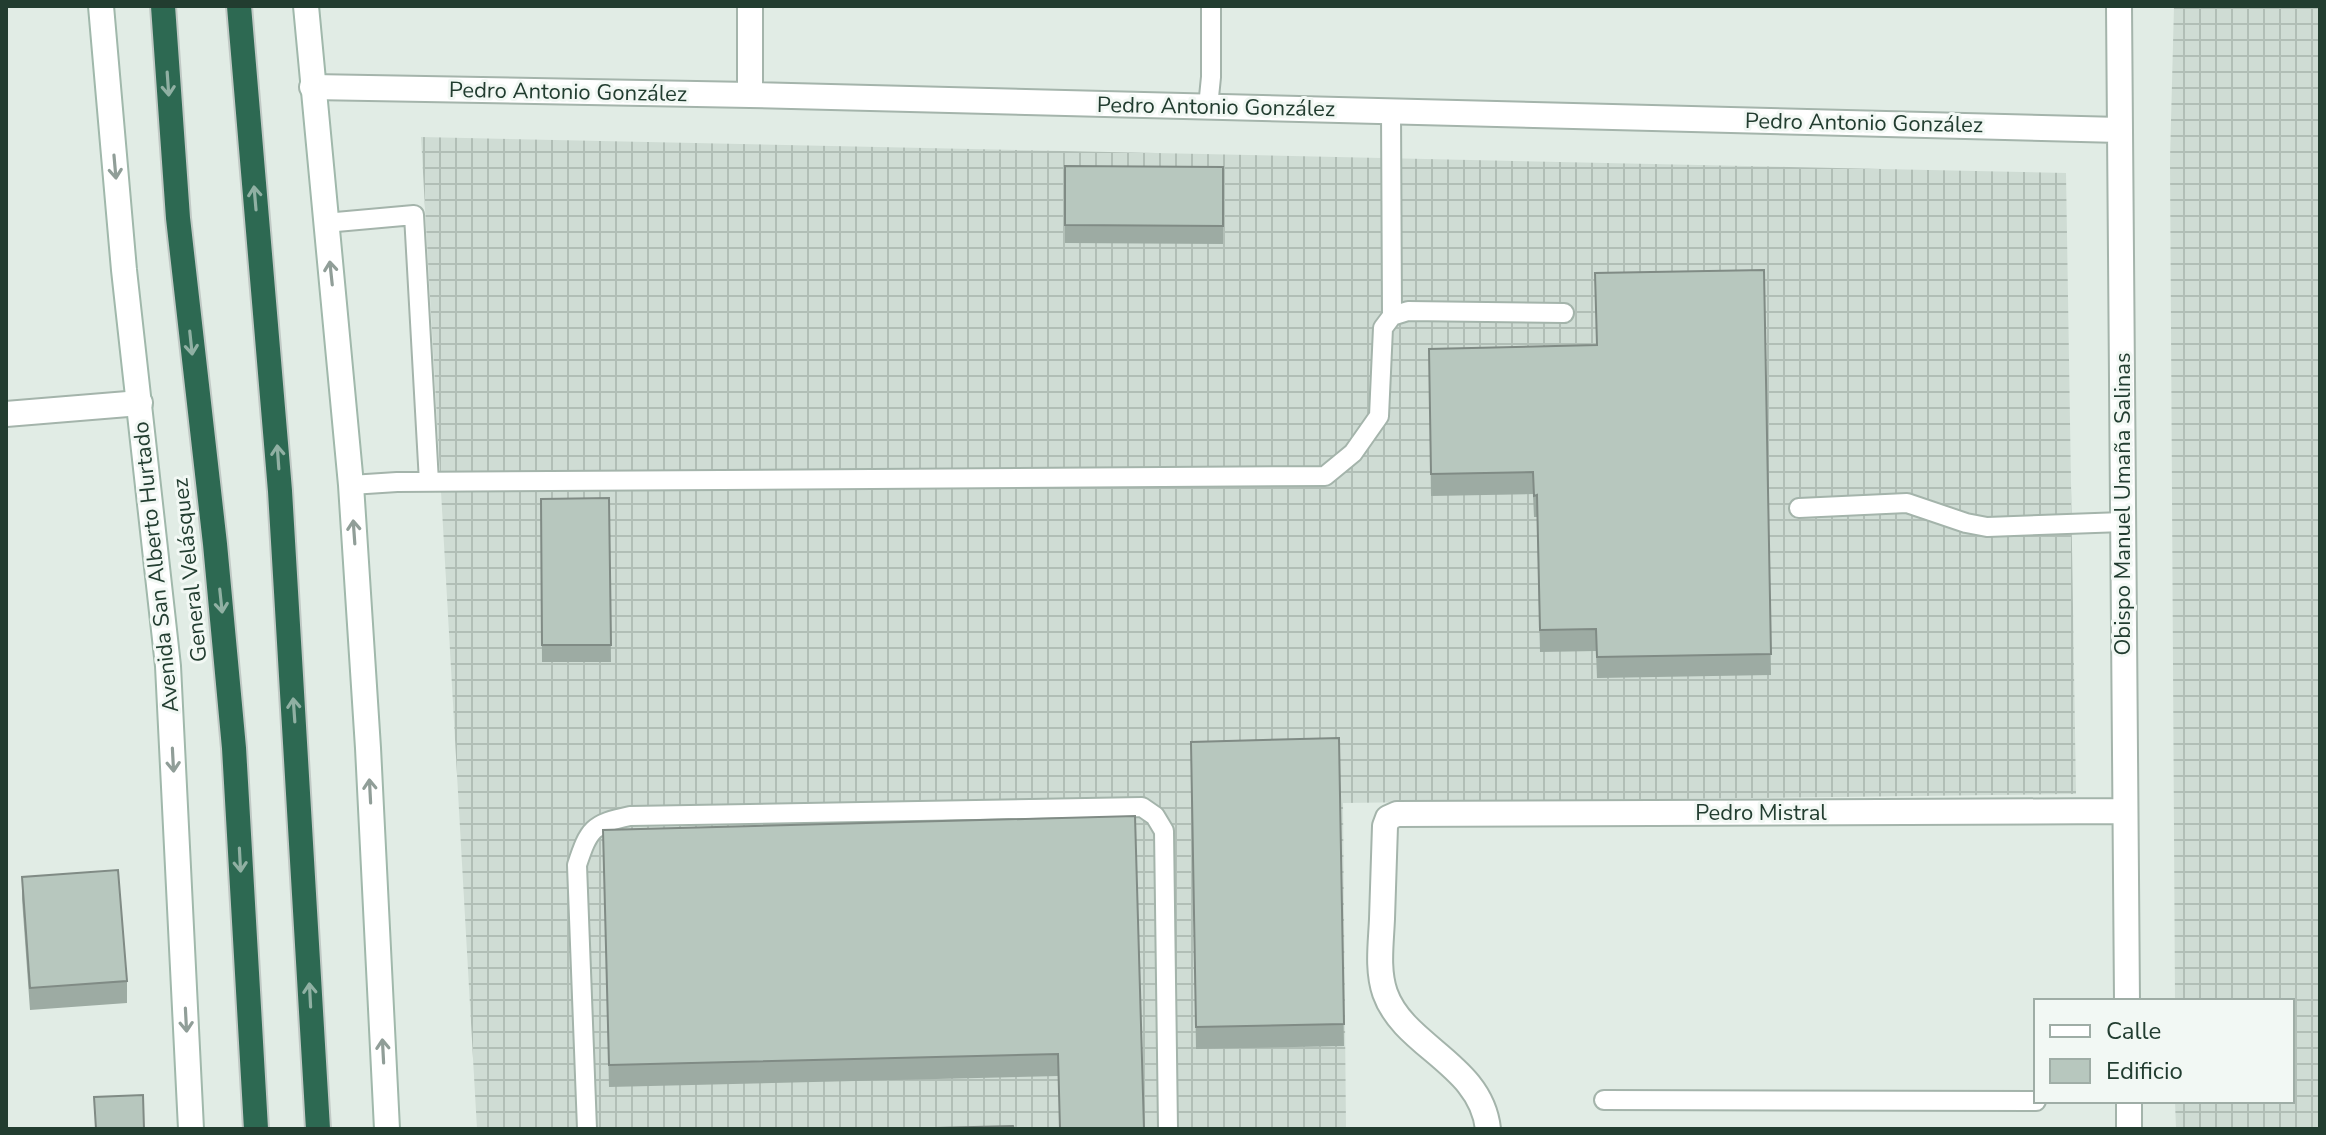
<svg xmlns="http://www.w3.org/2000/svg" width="2326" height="1135" font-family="'Nunito Sans',sans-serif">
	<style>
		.industrial { fill: url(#industrial-grid) }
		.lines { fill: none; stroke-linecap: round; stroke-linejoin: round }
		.service-casing { stroke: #a4b4ab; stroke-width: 22 }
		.minor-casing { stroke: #a4b4ab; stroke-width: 28 }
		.tertiary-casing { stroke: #a4b4ab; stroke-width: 28 }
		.secondary-casing { stroke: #a0b8ab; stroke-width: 28 }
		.motorway-casing { stroke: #c1c9c5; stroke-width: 28 }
		.service { stroke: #fff; stroke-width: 18 }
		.minor { stroke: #fff; stroke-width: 24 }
		.tertiary { stroke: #fff; stroke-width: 24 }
		.secondary { stroke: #fff; stroke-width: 24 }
		.motorway { stroke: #2d6952; stroke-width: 24 }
		.wall { fill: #9daba3 }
		.building { fill: #b7c7be; stroke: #808b85; stroke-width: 2 }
		.oneway { stroke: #90b0a3 }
		.oneway2 { stroke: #909e98 }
		.labels { text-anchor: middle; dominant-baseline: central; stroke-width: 6; stroke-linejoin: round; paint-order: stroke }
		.street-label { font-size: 22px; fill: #223d30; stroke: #f2f8f4 }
	</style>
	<defs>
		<pattern id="industrial-grid" width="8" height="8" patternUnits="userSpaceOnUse" patternTransform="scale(2)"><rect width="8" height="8" fill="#cfdcd4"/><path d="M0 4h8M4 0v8" fill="none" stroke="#b1beb6"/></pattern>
	</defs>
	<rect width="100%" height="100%" fill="#e1ece5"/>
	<path class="industrial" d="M2174 6H2320V1129H2176L2175 1101H2292V1001H2175L2170 160Z
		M421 137 2066 173 2076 794 1343 803 1346 1129H477Z"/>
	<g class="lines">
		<defs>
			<path id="service" d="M1208 107 1211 77V6
				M1391 111 1392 316
				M325 223 414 215 429 482
				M351 485 397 482 1325 476 1353 453 1379 416 1383 328 1392 316 1408 311 1564 313
				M1799 508 1907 503 1966 523 1987 527 2123 522
				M1604 1100 2036 1101
				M587 1129 577 865C589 829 592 824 630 816L1142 807 1155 816 1164 831 1168 1129"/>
			<path id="minor" d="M2119 6 2127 1001
				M312 87 750 95 2120 130
				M750 95V6
				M2129 1101V1129
				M1488 1129C1481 1064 1404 1047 1385 993 1377 970 1381 943 1382 919 1383 888 1384 857 1385 826L1388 818 1397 814 2125 811"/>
			<path id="tertiary" d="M6 414 140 403"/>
			<path id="secondary" d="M101 6 124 270 168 666 191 1129
				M306 6 351 485 368 748 387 1129"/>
			<path id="motorway" d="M163 6 178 218 215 544 234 748 256 1129
				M239 6 280 491 318 1129"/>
		</defs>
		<use href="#service" class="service-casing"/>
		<use href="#minor" class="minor-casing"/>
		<use href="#tertiary" class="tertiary-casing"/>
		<use href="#secondary" class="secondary-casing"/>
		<use href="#motorway" class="motorway-casing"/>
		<use href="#service" class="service"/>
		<use href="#minor" class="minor"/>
		<use href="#tertiary" class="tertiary"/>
		<use href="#secondary" class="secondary"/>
		<use href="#motorway" class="motorway"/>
	</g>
	<path class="wall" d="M1065 166 1223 167V244L1065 243Z
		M1764 270 1771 675 1597 678 1596 651 1540 652 1537 517H1534L1533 494 1431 496 1429 349 1596 345Z
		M609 498 611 662H542L541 499Z
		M1339 738 1344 1046 1196 1049 1191 742Z
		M1135 816 1058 1076 609 1087 603 830Z
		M22 877 127 981V1003L30 1010 22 899Z"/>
	<path class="building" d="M1065 166 1223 167V226L1065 225Z
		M1764 270 1771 654 1597 657 1596 629 1540 630 1537 495 1534 496 1533 472 1431 474 1429 349 1597 345 1595 273Z
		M609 498 611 645H542L541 499Z
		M1339 738 1344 1024 1196 1027 1191 742Z
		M1135 816 1144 1129H1060L1058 1054 609 1065 603 830Z
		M118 870 127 981 30 988 22 877Z
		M143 1095 144 1129H96L94 1097Z
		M1013 1126 1014 1129H895Z"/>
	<defs><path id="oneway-shaft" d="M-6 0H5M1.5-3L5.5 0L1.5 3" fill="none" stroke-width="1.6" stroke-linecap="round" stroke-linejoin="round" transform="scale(2)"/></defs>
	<g class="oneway">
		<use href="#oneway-shaft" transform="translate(168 84) rotate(86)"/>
		<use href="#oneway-shaft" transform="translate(255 198) rotate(-95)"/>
		<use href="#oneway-shaft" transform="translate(191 343) rotate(84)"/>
		<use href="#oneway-shaft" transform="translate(278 457) rotate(-94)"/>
		<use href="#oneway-shaft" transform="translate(221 601) rotate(84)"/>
		<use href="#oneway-shaft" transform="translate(294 710) rotate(-94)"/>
		<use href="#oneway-shaft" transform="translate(240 860) rotate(87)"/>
		<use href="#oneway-shaft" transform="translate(310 995) rotate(-93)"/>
	</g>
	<g class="oneway2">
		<use href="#oneway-shaft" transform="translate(115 167) rotate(85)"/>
		<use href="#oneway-shaft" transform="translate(331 273) rotate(-96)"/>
		<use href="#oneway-shaft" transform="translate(354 532) rotate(-94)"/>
		<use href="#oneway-shaft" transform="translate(173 760) rotate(87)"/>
		<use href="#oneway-shaft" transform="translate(370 791) rotate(-93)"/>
		<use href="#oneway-shaft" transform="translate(186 1020) rotate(87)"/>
		<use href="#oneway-shaft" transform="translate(383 1051) rotate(-93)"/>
	</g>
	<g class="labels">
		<g class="street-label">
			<text transform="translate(568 92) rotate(1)">Pedro Antonio González</text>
			<text transform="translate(1216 107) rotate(1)">Pedro Antonio González</text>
			<text transform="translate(1864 123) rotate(1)">Pedro Antonio González</text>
			<text transform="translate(2123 504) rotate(-90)">Obispo Manuel Umaña Salinas</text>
			<text transform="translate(156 567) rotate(-96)">Avenida San Alberto Hurtado</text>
			<text transform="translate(190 570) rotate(-96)">General Velásquez</text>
			<text x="1761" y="813">Pedro Mistral</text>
		</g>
	</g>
	<rect width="2326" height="1135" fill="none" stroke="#223d30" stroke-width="16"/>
	<rect x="2034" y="999" width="260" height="104" fill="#f2f8f4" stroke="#9fada6" stroke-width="2"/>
	<rect x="2050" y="1025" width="40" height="12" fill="#ffffff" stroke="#9fada6" stroke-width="2"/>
	<text x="2106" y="1039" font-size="24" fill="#223d30">Calle</text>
	<rect x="2050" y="1059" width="40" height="24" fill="#b7c7be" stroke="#9fada6" stroke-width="2"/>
	<text x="2106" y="1079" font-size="24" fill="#223d30">Edificio</text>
</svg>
